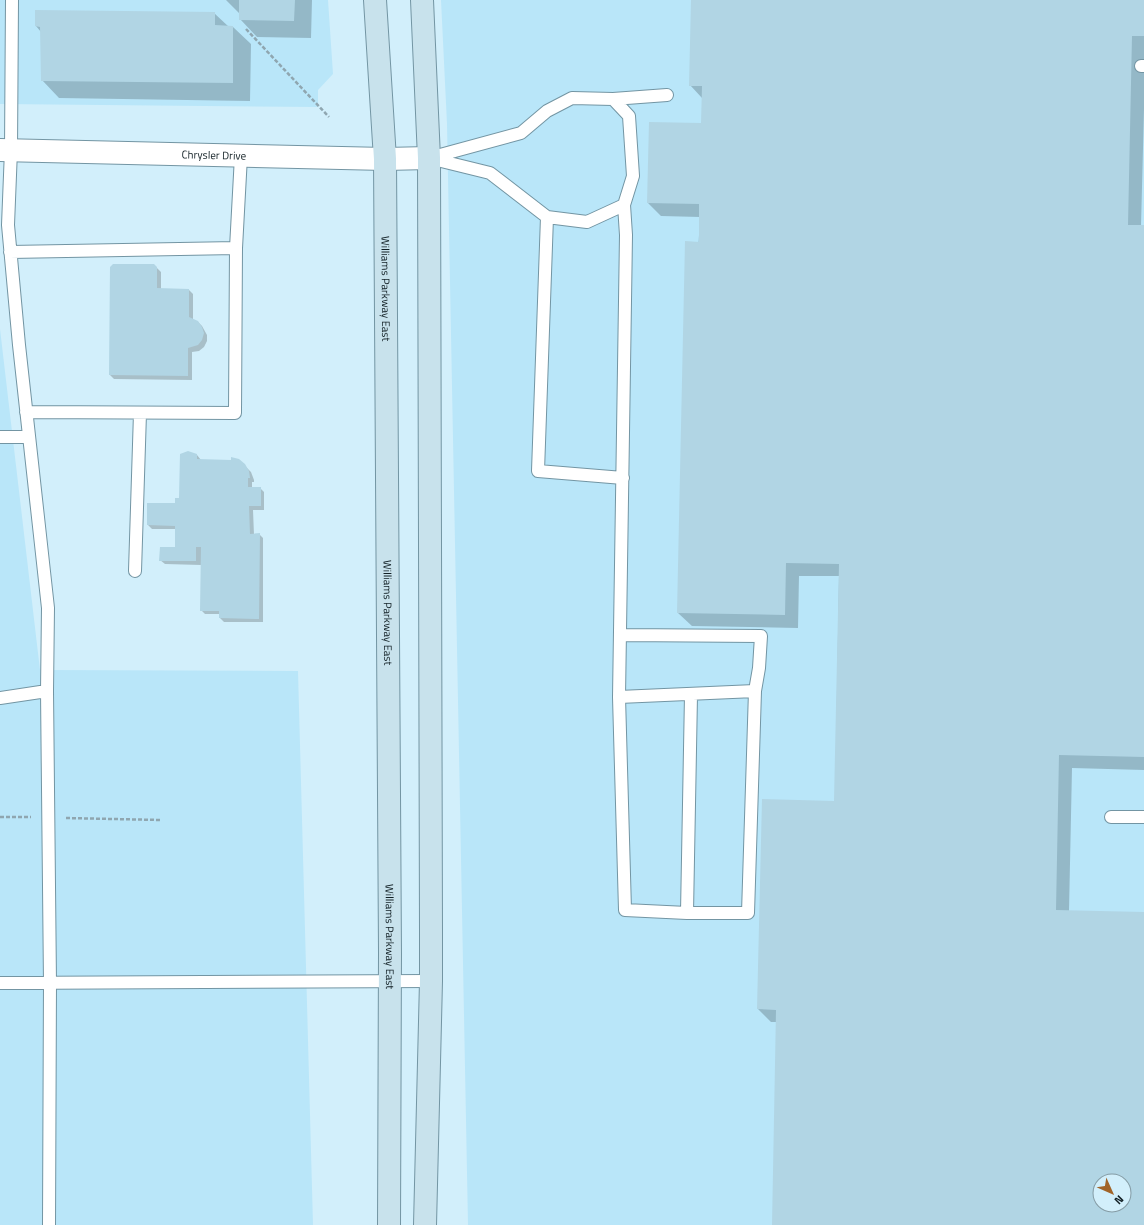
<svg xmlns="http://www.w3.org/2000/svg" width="1144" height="1225" font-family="'Titillium Web',sans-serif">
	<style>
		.built { fill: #b9e6f9; fill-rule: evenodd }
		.shadow { fill: #0003; fill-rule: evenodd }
		.building { fill: #b1d5e4; fill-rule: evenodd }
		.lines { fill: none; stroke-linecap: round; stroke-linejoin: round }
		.service-casing { stroke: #7395a3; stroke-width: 14 }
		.tertiary-casing { stroke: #7395a3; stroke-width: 24 }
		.secondary-casing { stroke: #7395a3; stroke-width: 24 }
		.path { stroke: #8fa6b0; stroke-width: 2.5; stroke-dasharray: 4 2; stroke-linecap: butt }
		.service { stroke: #fff; stroke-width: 12 }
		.tertiary { stroke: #fff; stroke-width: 22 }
		.secondary { stroke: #c8e2ec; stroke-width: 22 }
		.labels { text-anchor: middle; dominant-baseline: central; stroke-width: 3; stroke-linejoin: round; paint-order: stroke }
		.street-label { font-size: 11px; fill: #111f24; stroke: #d2effb }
	</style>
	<rect width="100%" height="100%" fill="#d2effb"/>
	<path class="built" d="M0 0H328L333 74 318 90V107L0 104Z
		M441 0H1144V1225H468L447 124ZM1100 1181H1124V1205H1100Z
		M0 329 40 670 298 671 313 1225H0Z"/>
	<path class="shadow" d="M226 0H312L311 38 257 37 240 19V14Z
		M692 0H1144V109L1141 226H1144V770L1072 768 1069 911 1144 913V1225H773L777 1022H771L758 1009 835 802 839 576H799L798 628 692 626 678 613 700 217 661 216 648 203 702 124V98L690 85ZM1100 1181H1124V1205H1100Z
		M214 13 229 27H233L251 44 250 101 59 98 42 80 41 32 36 26Z
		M154 265 161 272V289L189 290 193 294V320L198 322 202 326 207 335V341L204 347 199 351 192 352V380L114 379 110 375Z
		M197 455 201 460H239L251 472 254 480V482H252V488H260L264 492V510H253L254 535 259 534 263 538V622H224L220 618V614H205L201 610V565L165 564 160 560 176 548V529H152L148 525 176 504 180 499Z"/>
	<path class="building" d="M239 0H295L294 21 239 20Z
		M691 0H1144V36H1132L1128 225H1144V757L1059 755 1056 910 1144 912V1225H772L776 1010 757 1009 762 799 834 801 839 564 786 563 785 615 677 613 685 241 699 242V204L647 203 649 122 701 123 702 86H689ZM1100 1181H1124V1205H1100Z
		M35 10 215 12V25L233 26V83L41 81 40 27 35 26Z
		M113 264H154L157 267V288L189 289V317L198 321 202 327 204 333 202 340 198 345 188 348V376L109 375 110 267Z
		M188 451 197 454V459L231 460V457L239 459 245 464 249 471 250 478H248V487H261V506H249L250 534 260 533 259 619 219 618V611H200L201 547H196V561H159L160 547H175V526L147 525V503H175V498H179L180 454Z"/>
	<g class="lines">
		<defs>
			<path id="service" d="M12 0 11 150 8 225 19 345 48 608 47 691 50 983 49 1225
				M1141 66H1144
				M572 98 613 99 629 116 633 176 624 205 587 222 547 217 490 173 429 158 521 133 547 111Z
				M613 99 667 95
				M547 217 538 471 623 478
				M10 252 236 248 241 156
				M26 412 235 413 236 248
				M0 437H29
				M135 571 140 413
				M620 635 761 636 759 668 755 691
				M619 697 755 691 748 913H687L625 910 619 697 626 235 624 205
				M0 698 47 691
				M1111 817H1144
				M687 913 691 695
				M0 983 431 981"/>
			<g id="tertiary">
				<path id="s1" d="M0 150 385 159 429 158"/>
			</g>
			<g id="secondary">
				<path id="s2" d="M375 0 385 159 390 953 389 1225"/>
				<path d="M422 0 429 158 431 929V981L425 1225"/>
			</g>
		</defs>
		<use href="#service" class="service-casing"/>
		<use href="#tertiary" class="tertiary-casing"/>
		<use href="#secondary" class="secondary-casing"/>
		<path class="path" d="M246 29 329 117
			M0 817H31
			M66 818 161 820"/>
		<use href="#service" class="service"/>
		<use href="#tertiary" class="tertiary"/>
		<use href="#secondary" class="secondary"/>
	</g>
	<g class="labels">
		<g class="street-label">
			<text stroke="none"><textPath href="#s1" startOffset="214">Chrysler Drive</textPath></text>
			<text stroke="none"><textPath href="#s2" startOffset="289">Williams Parkway East</textPath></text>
			<text stroke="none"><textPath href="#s2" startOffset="613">Williams Parkway East</textPath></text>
			<text stroke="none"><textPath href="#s2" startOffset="937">Williams Parkway East</textPath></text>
		</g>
	</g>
	<g transform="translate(1112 1193) rotate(135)"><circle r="19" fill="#d2effb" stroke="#859ca5"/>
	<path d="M0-3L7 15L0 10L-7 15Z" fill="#a16428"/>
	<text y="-6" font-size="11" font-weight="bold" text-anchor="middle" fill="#111f24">N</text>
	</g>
</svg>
